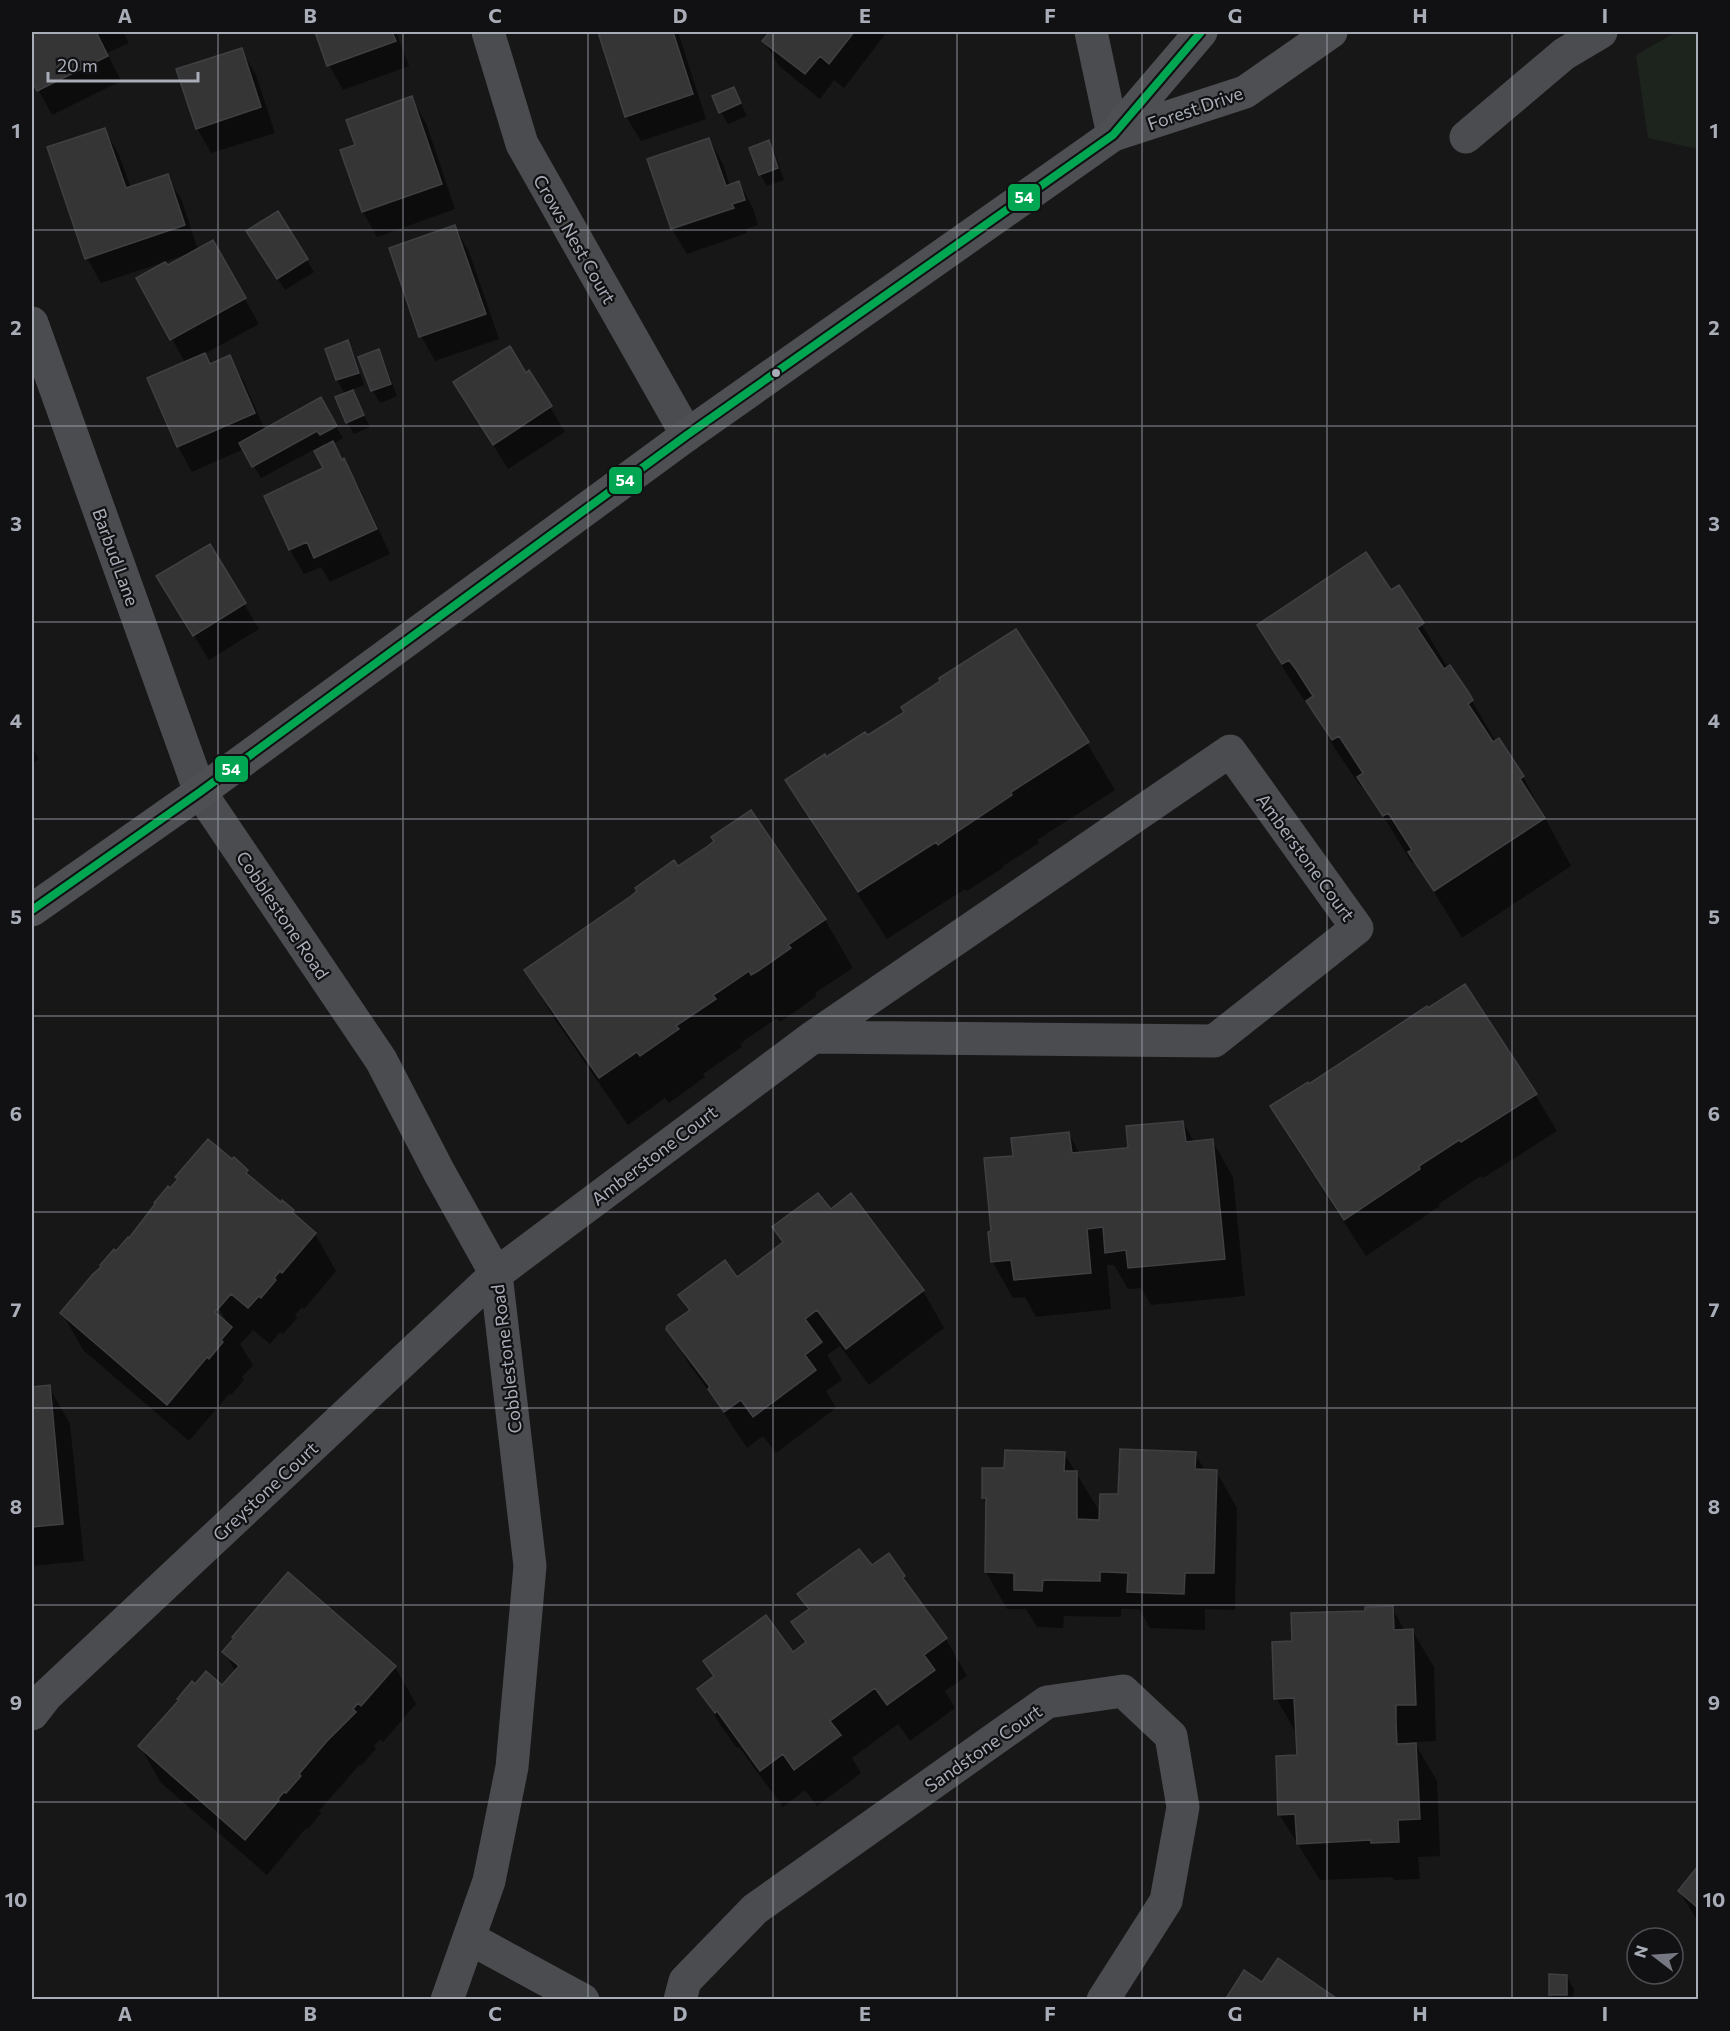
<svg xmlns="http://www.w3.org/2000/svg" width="1730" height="2031" font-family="Commissioner,sans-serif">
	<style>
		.green { fill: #1d241e }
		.shadow { fill: #0007; fill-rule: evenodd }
		.building { fill: #353536; stroke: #3f4043; stroke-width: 1.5 }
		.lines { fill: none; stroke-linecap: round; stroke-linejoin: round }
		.minor { stroke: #4b4c50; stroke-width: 33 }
		.tertiary { stroke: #4b4c50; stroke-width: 33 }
		.primary { stroke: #4d4f52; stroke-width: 33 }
		.bus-1-casing { stroke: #111113; stroke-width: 12 }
		.bus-1 { stroke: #00a651; stroke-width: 8 }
		.grid { fill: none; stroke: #a8adb8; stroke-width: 1.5; stroke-opacity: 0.55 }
		.bus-dot { fill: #a8adb8; stroke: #111113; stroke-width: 2 }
		.labels { text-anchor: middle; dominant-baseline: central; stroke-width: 4.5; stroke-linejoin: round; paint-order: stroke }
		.street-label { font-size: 18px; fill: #a8adb8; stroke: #111113 }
		.line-badge { stroke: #111113; stroke-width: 2 }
		.badge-label { font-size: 16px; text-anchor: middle; font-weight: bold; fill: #fff }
		.neatline { fill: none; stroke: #a8adb8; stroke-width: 2 }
		.grid-label { font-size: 20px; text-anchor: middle; font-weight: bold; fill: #a8adb8 }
	</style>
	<rect width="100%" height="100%" fill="#171717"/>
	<path class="green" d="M1676 32H1698V149L1648 138 1636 55Z"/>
	<path class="shadow" d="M32 32H123L129 43 107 53 121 81 52 115 32 78Z
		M317 32H396L409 66 343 90 329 65Z
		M599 32H678L706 119 641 141 626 116Z
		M772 32H886V33L844 88 834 80 820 99 779 66 764 41Z
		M241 50 256 75 275 133 211 153 197 128Z
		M734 89 747 116 728 124 721 112Z
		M411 98 426 123 455 209 377 237 363 212 357 146Z
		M105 130 119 155 131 188 167 176 182 201 198 250 212 242 259 324 204 354 210 365 229 357 244 382 265 430 320 399 343 438 333 444 358 485 390 554 330 582 321 567 304 574 290 550 266 496 325 469 327 446 326 443 261 478 244 449 192 472 178 447 149 379 186 364 138 278 167 267 189 255 188 254 101 283 87 258Z
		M709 139 723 164 730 186 739 183 753 208 758 225 746 229 747 233 687 254 672 229Z
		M768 142 775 154 784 180 767 186 760 174Z
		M277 213 314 272 285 290 255 243Z
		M455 227 469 252 499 339 435 361 421 336Z
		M347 342 354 354 364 385 351 390 370 427 354 434 347 422 345 394 337 380Z
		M378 351 385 363 397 396 380 403 373 391 360 358Z
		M529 372 565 432 508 469 470 408Z
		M1399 587 1448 668 1468 694 1496 742 1523 777 1571 866 1462 938 1415 861 1412 863 1364 785 1361 787 1335 749 1313 709 1311 710 1286 673 1259 625 1391 592Z
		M173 601 244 604 259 629 209 660Z
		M899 717 1087 743 1115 790 1037 840 1039 843 1003 866 1004 867 967 891 965 889 887 939 815 828 787 780 867 737Z
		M32 747 39 759 32 764Z
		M750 813 825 920 853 968 815 993 817 996 786 1018 780 1022 777 1018 745 1040 740 1044 742 1047 703 1074 705 1077 669 1103 665 1098 628 1125 554 1018 526 970 708 847Z
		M1535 1094 1557 1131 1483 1178 1481 1176 1439 1204 1440 1206 1366 1256 1293 1144 1272 1107Z
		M1183 1122 1194 1142 1212 1140 1233 1177 1245 1296 1151 1305 1141 1288 1128 1289 1114 1265H1107L1111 1309 1036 1317 1025 1297 1013 1298 992 1261 993 1233 1014 1157 1069 1134 1080 1154 1130 1149Z
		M247 1171 252 1179 281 1204 283 1202 293 1211 298 1219 315 1234 336 1271 304 1309 302 1307 295 1315 297 1318 283 1334 280 1332 270 1344 253 1330 240 1344 253 1365 242 1377 244 1380 231 1395 230 1393 189 1441 83 1350 62 1313 116 1253ZM215 1302 227 1322H223L213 1303Z
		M851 1195 923 1291 944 1328 869 1385 840 1346 827 1355 842 1380 826 1391 836 1408 776 1453 763 1436 747 1448 718 1404 689 1364 667 1328 690 1311 680 1295 737 1279 783 1244 773 1227 831 1212Z
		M49 1387 70 1424 84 1561 32 1566V1389Z
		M1064 1453 1101 1514 1120 1495 1195 1453 1205 1471H1216L1237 1508 1235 1610 1205 1609V1630L1150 1628 1139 1609H1121V1617L1064 1616 1063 1628 1037 1627 1026 1609H1007L986 1572 988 1505 983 1498 1006 1470Z
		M871 1567 904 1576 918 1601 946 1639 967 1676 945 1691 955 1708 910 1741 898 1724 852 1758 861 1773 817 1806 805 1790 783 1807 739 1747 737 1748 721 1726 699 1689 715 1677 705 1661 793 1654 805 1644 793 1623 808 1611 799 1595Z
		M1392 1608 1405 1631 1412 1630 1434 1667 1436 1741 1416 1742V1745L1437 1781 1440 1856 1418 1857 1420 1879 1394 1880 1392 1877 1320 1880 1279 1814 1298 1757V1736L1276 1698 1293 1642 1367 1612Z
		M224 1652 395 1667 416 1704 383 1742 380 1739 374 1746 376 1749 361 1766 360 1764 319 1811 321 1813 308 1829 306 1828 267 1875 161 1783 140 1746 196 1686 222 1687 236 1672Z
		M1698 1869V1920L1695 1917 1680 1892Z
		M1567 1977 1574 1989 1573 2000H1554L1551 1994Z"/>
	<path class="building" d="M32 32H96L108 56 37 91 32 81Z
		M315 32H392L396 41 327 66Z
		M598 32H673L693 94 625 117Z
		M770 32H854L829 64 820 56 805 74 762 41Z
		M242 48 261 107 196 129 176 69Z
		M734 87 741 103 719 113 712 96Z
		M412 96 442 184 362 212 340 150 355 145 346 120Z
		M105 128 126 188 168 174 185 225 85 259 47 147Z
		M709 138 726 186 739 181 745 200 732 204 734 208 671 229 647 159Z
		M769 140 778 168 759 175 749 148Z
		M278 211 308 259 277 279 246 231Z
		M455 225 486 314 419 337 389 248Z
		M213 240 246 298 170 340 136 278 165 262 168 265Z
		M348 340 359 373 336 380 325 349Z
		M510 346 526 373 529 370 552 406 493 445 453 382Z
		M379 349 391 384 371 391 358 357Z
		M205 353 210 364 230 355 255 413 177 447 147 378Z
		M353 390 364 415 346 423 335 397Z
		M321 397 337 426 320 435 317 431 252 467 239 443Z
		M333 441 342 460 344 458 377 529 314 558 307 542 289 550 264 496 323 468 314 451Z
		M210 544 246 603 193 636 156 576Z
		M1366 552 1391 590 1399 585 1424 623 1417 628 1444 669 1450 665 1469 693 1473 700 1468 704 1493 742 1499 738 1524 776 1520 779 1545 818 1434 891 1408 852 1412 850 1391 817 1388 813 1383 816 1357 777 1363 773 1339 736 1332 740 1306 701 1313 696 1297 671 1289 660 1282 664 1257 625Z
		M1016 629 1089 742 1011 792 1012 795 945 840 938 845 936 842 858 892 785 780 825 754 826 757 865 732 868 735 898 716 904 712 901 707 940 681 939 678Z
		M751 810 826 919 788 945 791 948 758 971 751 975 749 971 718 992 713 995 716 999 676 1026 679 1029 640 1056 637 1052 599 1078 524 970 631 896 637 891 635 888 674 860 678 866 708 846 714 841 711 837Z
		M1465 984 1537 1094 1461 1142 1459 1140 1419 1166 1420 1169 1344 1220 1270 1106 1308 1082 1309 1084 1418 1012 1427 1006 1428 1008Z
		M1183 1121 1186 1142 1213 1139 1225 1259 1128 1268 1126 1250 1105 1253 1103 1227 1087 1229 1091 1273 1014 1280 1011 1260 991 1262 988 1232 991 1231 984 1158 1013 1156 1011 1138 1069 1132 1072 1153 1126 1148 1128 1147 1126 1126Z
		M208 1139 232 1159 234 1157 248 1170 246 1173 281 1202 282 1200 294 1210 292 1212 316 1233 282 1273 280 1271 274 1278 276 1280 261 1298 259 1296 248 1308 231 1294 218 1309 215 1312 232 1327 221 1340 223 1342 209 1359 207 1357 167 1405 60 1313 93 1274 101 1267 100 1265 114 1249 116 1251 128 1237 129 1238 155 1204 154 1203 168 1186 170 1188 178 1179 175 1177Z
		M818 1193 831 1209 851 1193 924 1290 846 1349 817 1310 805 1319 822 1342 805 1355 816 1370 753 1417 741 1400 724 1412 708 1389 710 1387 666 1329 667 1326 690 1310 678 1295 725 1260 737 1277 756 1263 783 1242 772 1227Z
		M50 1385 63 1524 32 1527V1387Z
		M1120 1449 1196 1452 1195 1469 1217 1470 1214 1573H1185L1184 1594 1127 1592 1128 1573 1107 1572H1100V1581L1043 1580 1042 1591 1014 1590V1573L985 1572 986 1498H982V1468H1004L1005 1450 1065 1452 1064 1471H1077V1519L1099 1520 1100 1494H1118Z
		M859 1549 872 1565 889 1553 905 1576 903 1578 947 1638 924 1655 935 1670 887 1705 875 1688 830 1721 841 1735 794 1770 783 1754 760 1771 717 1711 715 1713 697 1689 714 1676 703 1661 766 1615 793 1652 806 1642 791 1622 809 1609 797 1594Z
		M288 1572 396 1666 361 1706 358 1703 353 1709 356 1712 327 1741 299 1774 301 1776 286 1793 284 1792 278 1799 279 1800 245 1840 138 1746 179 1700 177 1699 192 1681 195 1684 206 1671 222 1685 239 1666 222 1652 234 1638 232 1637Z
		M1393 1606 1394 1630 1413 1629 1416 1705H1396V1722L1397 1744 1416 1743 1420 1819 1398 1820 1399 1842 1371 1843V1840L1297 1844 1295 1814 1278 1815 1276 1756 1297 1755 1294 1698 1274 1699 1272 1642 1292 1641 1291 1613 1365 1611V1607Z
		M1698 1866V1908L1678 1891Z
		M1278 1958 1339 2000H1225L1244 1970 1262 1982Z
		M1549 1974 1567 1975V1995H1549Z"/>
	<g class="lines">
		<path class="minor" d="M488 32 522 144 687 435
			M1466 137 1564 54 1601 32
			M32 323 200 792 381 1060 439 1172 496 1274 530 1566 512 1767 489 1881 447 2000
			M32 1714 46 1696 496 1274 813 1037 1230 751 1357 928 1214 1041 813 1037
			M469 1938 583 2000
			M680 2000 685 1981 755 1909 1047 1702 1123 1691 1171 1736 1183 1807 1166 1901 1103 2000"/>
		<path class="tertiary" d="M1091 32 1113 135"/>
		<path class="primary" d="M1113 135 1245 92 1331 32
			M32 910 200 792 687 435 1113 135 1201 32"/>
		<defs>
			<path id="bus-1" d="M32 910 200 792 687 435 1113 135 1201 32"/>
		</defs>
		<use href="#bus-1" class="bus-1-casing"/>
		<use href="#bus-1" class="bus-1"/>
	</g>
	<path class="grid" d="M218 32V2000M403 32V2000M588 32V2000M773 32V2000M957 32V2000M1142 32V2000M1327 32V2000M1512 32V2000M32 230H1698M32 426H1698M32 622H1698M32 819H1698M32 1016H1698M32 1212H1698M32 1408H1698M32 1605H1698M32 1802H1698"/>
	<circle class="bus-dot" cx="776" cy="373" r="5"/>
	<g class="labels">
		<g class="street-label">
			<text transform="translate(1195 108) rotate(-19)">Forest Drive</text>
			<text transform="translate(575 239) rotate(60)">Crows Nest Court</text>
			<text transform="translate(116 557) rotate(70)">Barbud Lane</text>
			<text transform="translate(1306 857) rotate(54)">Amberstone Court</text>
			<text transform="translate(283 915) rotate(56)">Cobblestone Road</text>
			<text transform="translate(654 1155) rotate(-37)">Amberstone Court</text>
			<text transform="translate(506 1359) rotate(-97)">Cobblestone Road</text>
			<text transform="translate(265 1491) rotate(-43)">Greystone Court</text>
			<text transform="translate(983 1748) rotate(-35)">Sandstone Court</text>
		</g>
	</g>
	<g class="line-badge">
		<rect x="1007" y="183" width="34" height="29" rx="6" fill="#00a651"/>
		<rect x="608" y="466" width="35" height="29" rx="6" fill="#00a651"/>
		<rect x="214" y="755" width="35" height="28" rx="6" fill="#00a651"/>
	</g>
	<g class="badge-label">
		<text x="1024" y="203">54</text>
		<text x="625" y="486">54</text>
		<text x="231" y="775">54</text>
	</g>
	<rect width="1730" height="2031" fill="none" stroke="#111113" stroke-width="66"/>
	<g transform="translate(1655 1956) rotate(287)"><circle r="28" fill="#111113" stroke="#4d4f55" stroke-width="1.5"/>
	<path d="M0-4.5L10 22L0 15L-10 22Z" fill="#757880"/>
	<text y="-9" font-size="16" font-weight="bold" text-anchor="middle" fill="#a8adb8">N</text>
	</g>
	<path d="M48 72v9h150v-9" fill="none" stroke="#a8adb8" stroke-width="3"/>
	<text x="57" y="72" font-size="18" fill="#a8adb8" stroke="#111113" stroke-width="4.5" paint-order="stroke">20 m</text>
	<rect x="33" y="33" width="1664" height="1965" class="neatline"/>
	<g class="grid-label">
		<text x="125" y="23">A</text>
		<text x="310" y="23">B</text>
		<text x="495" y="23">C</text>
		<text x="680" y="23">D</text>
		<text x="865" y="23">E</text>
		<text x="1050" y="23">F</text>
		<text x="1235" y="23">G</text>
		<text x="1420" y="23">H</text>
		<text x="1605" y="23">I</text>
		<text x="16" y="138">1</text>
		<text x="1714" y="138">1</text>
		<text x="16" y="335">2</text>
		<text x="1714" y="335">2</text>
		<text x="16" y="531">3</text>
		<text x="1714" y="531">3</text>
		<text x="16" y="728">4</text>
		<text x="1714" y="728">4</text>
		<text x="16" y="924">5</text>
		<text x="1714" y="924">5</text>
		<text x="16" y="1121">6</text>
		<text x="1714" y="1121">6</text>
		<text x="16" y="1317">7</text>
		<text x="1714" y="1317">7</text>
		<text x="16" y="1514">8</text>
		<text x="1714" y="1514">8</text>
		<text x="16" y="1710">9</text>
		<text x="1714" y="1710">9</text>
		<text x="16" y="1907">10</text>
		<text x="1714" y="1907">10</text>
		<text x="125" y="2021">A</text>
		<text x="310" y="2021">B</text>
		<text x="495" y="2021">C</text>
		<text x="680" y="2021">D</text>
		<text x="865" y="2021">E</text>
		<text x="1050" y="2021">F</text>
		<text x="1235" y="2021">G</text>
		<text x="1420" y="2021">H</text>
		<text x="1605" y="2021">I</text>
	</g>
</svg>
